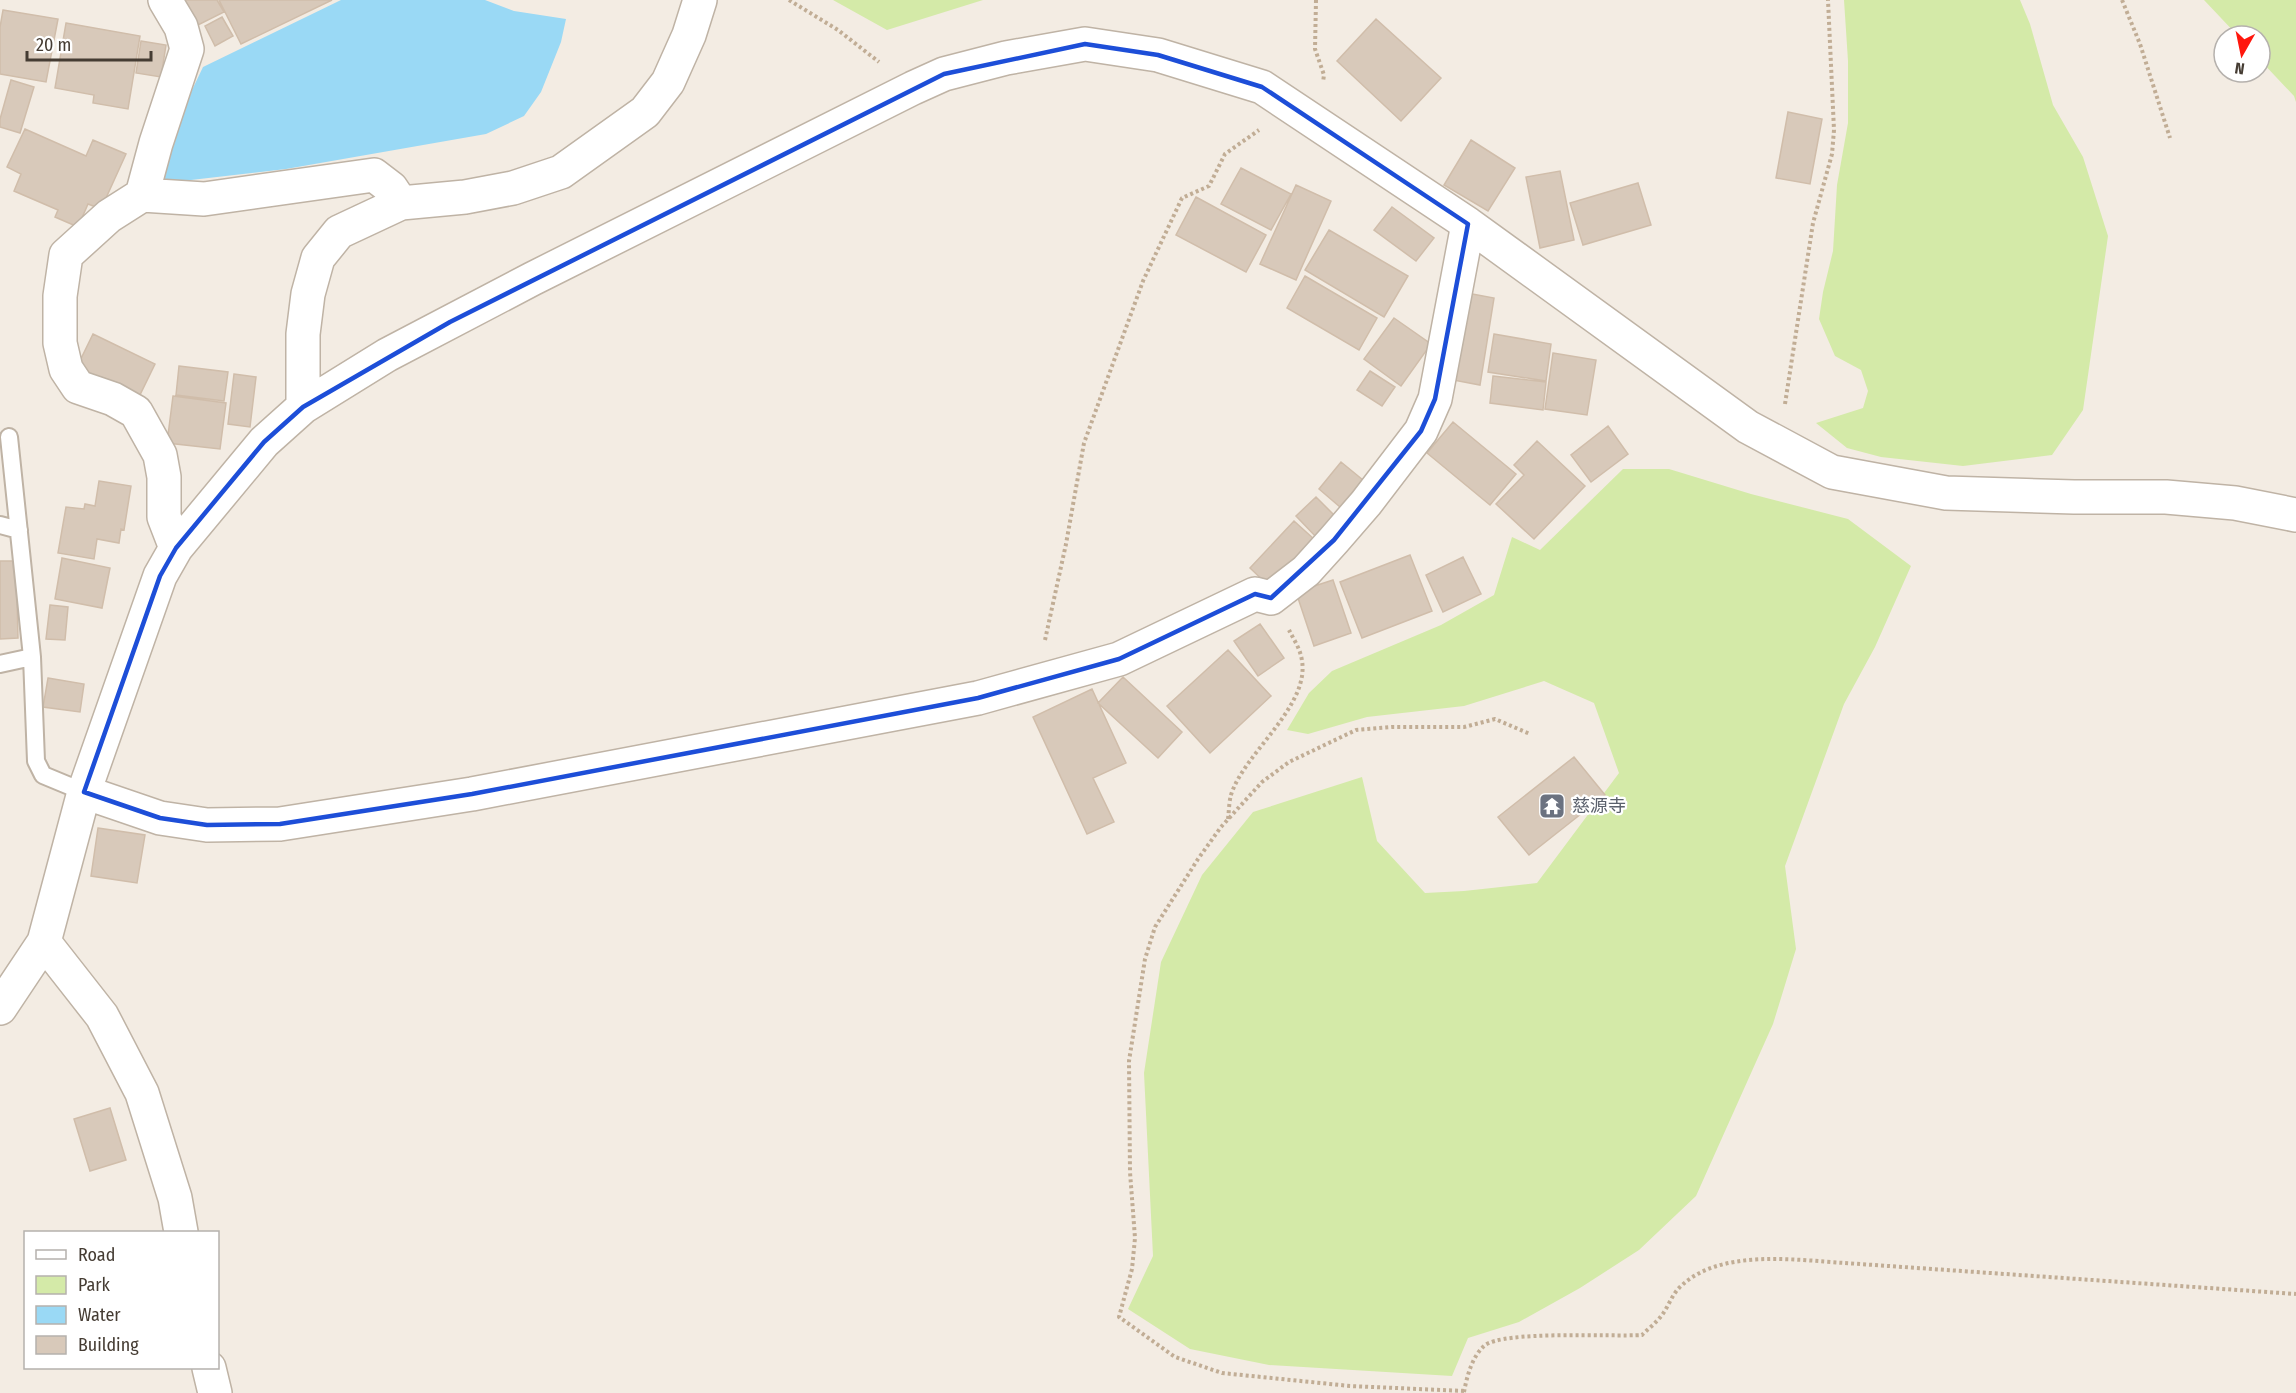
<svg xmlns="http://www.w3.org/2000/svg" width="2296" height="1393" font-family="'Fira Sans Condensed','Noto Sans JP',sans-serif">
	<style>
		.green { fill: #d4eaa8 }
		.water { fill: #9ad9f5 }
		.building { fill: #d8c9ba; stroke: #d0bdaa; stroke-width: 1.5 }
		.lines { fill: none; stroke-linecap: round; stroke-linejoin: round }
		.service-casing { stroke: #bfb3a5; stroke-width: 20 }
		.minor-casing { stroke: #bfb3a5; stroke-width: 36 }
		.path { stroke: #c1ad95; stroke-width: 4; stroke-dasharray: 3 3; stroke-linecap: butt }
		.service { stroke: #fff; stroke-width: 16 }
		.minor { stroke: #fff; stroke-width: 33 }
		.marked { fill: none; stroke: #1d4ed8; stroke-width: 4.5; stroke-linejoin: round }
		.labels { text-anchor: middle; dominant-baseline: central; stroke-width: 4.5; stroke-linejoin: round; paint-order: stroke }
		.worship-label { font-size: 18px; fill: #5b616d; stroke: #fff; text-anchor: start }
	</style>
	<rect width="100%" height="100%" fill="#f3ece3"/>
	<path class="green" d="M833 0H983L887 30Z
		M1844 0H2020L2030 24 2053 105 2083 157 2108 236 2083 410 2052 455 1963 466 1881 457 1847 448 1816 423 1863 408 1868 391 1861 370 1835 356 1819 319 1823 292 1833 251 1837 185 1848 123V61Z
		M2204 0H2296V102L2294 96 2260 60V36H2238Z
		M1623 469H1669L1751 494 1848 519 1911 566 1875 647 1844 704 1785 866 1796 949 1773 1024 1696 1196 1639 1250 1580 1288 1519 1322 1468 1338 1452 1376 1269 1365 1190 1349 1128 1309 1153 1256 1144 1073 1161 962 1202 875 1253 812 1362 777 1377 841 1425 893 1464 891 1537 883 1619 773 1594 703 1544 681 1464 706 1367 717 1308 734 1287 730 1309 693 1332 671 1441 625 1494 595 1512 537 1540 550Z"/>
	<path class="water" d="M341 0H485L514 11 566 19 561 42 541 92 524 116 486 134 286 169 191 180H163L183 109 203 67Z"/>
	<path class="building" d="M179 0H217L224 12 194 27Z
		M219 0H332L241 44Z
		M3 10 58 19 46 82 0 74V27Z
		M222 17 233 36 215 46 205 26Z
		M1376 19 1441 78 1401 121 1337 61Z
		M66 23 140 36 128 109 93 103 94 95 55 88Z
		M141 41 166 45 161 77 136 73Z
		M11 80 34 87 20 133 0 127V119Z
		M1788 112 1822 119 1810 184 1776 178Z
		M25 129 86 156 93 140 126 154 101 209 88 204 78 227 55 217 58 210 14 191 21 174 7 167Z
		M1471 140 1515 168 1488 211 1444 185Z
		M1241 168 1291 194 1271 230 1221 204Z
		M1560 171 1574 240 1540 248 1526 177Z
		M1638 183 1651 225 1583 245 1570 203Z
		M1296 185 1331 201 1296 280 1260 264Z
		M1196 197 1266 235 1246 272 1176 235Z
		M1392 207 1434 238 1416 261 1374 230Z
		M1329 230 1408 276 1384 317 1305 270Z
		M1305 276 1377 318 1359 350 1287 308Z
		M1467 293 1494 298 1480 385 1453 380Z
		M1394 318 1431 344 1401 386 1364 359Z
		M93 334 155 364 137 401 75 371Z
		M1494 334 1551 344 1546 381 1488 372Z
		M1553 353 1596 360 1587 415 1545 409Z
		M179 366 228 372 224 401 176 395Z
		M1370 371 1395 387 1382 406 1357 390Z
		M234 374 256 377 250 427 228 424Z
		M1493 376 1546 382 1543 410 1490 403Z
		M173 396 226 403 220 449 167 443Z
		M1453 422 1516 474 1490 505 1427 453Z
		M1608 426 1628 454 1591 482 1571 455Z
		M1537 441 1585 486 1534 539 1496 504 1524 475 1514 465Z
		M1341 462 1363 480 1340 507 1319 489Z
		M99 481 131 486 124 530 121 529 119 543 97 539 94 559 58 553 66 507 84 509 85 504 95 506Z
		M1316 497 1338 519 1318 539 1296 516Z
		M1294 521 1315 540 1270 587 1250 568Z
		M1410 555 1432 611 1362 638 1340 582Z
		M1463 557 1481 594 1443 612 1426 575Z
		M62 558 110 568 102 608 55 599Z
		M0 561H16L18 638 0 639Z
		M1333 580 1351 633 1314 646 1296 592Z
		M50 605 68 607 65 640 46 639Z
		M1260 624 1284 658 1258 676 1234 641Z
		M1228 650 1271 696 1210 753 1167 706Z
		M1123 677 1182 732 1158 758 1098 703Z
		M48 678 84 684 80 712 43 707Z
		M1092 689 1126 763 1093 778 1114 822 1087 834 1033 717Z
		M1574 757 1605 795 1529 855 1498 817Z
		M98 828 145 835 137 883 91 876Z
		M110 1108 126 1160 90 1171 74 1119Z"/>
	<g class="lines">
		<defs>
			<path id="service" d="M9 437 32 657 36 761 43 775 84 792
				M0 525 19 530
				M0 664 32 657"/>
			<path id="minor" d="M142 195 156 143 187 49 181 27 165 0
				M303 407V334L308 294 318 258 339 232 401 203 465 197 513 188 561 172 645 112 668 82 689 35 700 0
				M176 548 164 517V477L160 455 136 412 113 399 78 387 66 369 60 343V296L66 255 109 216 142 195 204 199 374 175 391 188 401 203
				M84 792 160 818 207 825 280 824 472 794 978 698 1119 659 1255 594 1271 598 1306 571 1334 540 1366 503 1421 431 1435 399 1468 224
				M44 942 102 1016 142 1093 175 1198 181 1232
				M0 1008 44 942 84 792 160 576 176 548 264 442 303 407 387 355 532 279 913 88 944 74 1006 58 1085 44 1158 55 1262 87 1468 224 1748 427 1832 472 1946 493 2074 497H2166L2235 503 2296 515
				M209 1368 215 1393"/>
		</defs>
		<use href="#service" class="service-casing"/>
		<use href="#minor" class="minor-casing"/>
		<path class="path" d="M789 0 838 30 879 62
			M1316 0 1315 49 1324 75 1323 82
			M2122 0 2140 44 2170 138
			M1785 404 1813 223 1832 154 1834 130 1828 0
			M1045 640 1066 544 1084 443 1143 281 1182 198 1209 186 1225 154 1259 130
			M1228 819C1229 811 1229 802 1231 795 1244 752 1314 704 1301 656 1299 647 1293 638 1289 630
			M1464 1391 1350 1386 1222 1373 1175 1357 1119 1317 1132 1269 1135 1238 1130 1172 1129 1061 1145 959 1155 927 1198 859 1221 827 1262 782 1289 762 1356 730 1392 727H1464L1495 719 1530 734
			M1464 1392C1467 1376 1472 1357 1484 1346 1502 1330 1612 1337 1642 1335 1648 1329 1656 1323 1662 1315 1668 1307 1672 1295 1679 1288 1718 1248 1795 1260 1845 1263L2296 1294"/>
		<use href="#service" class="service"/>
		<use href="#minor" class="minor"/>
	</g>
	<path class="marked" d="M1085 44 1158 55 1262 87 1468 224 1435 399 1421 431 1334 540 1271 598 1255 594 1119 659 978 698 472 794 280 824 207 825 160 818 84 792 160 576 176 548 264 442 303 407 450 322 944 74Z"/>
	<defs>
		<symbol id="temple-square" viewBox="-11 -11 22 22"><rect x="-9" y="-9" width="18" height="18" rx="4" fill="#6b7280" stroke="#fff"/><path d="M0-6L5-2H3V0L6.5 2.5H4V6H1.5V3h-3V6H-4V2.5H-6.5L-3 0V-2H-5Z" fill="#fff"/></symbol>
	</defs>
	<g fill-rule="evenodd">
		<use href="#temple-square" x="1537" y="791" width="30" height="30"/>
	</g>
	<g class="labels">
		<g class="worship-label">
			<text x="1572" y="806">慈源寺</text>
		</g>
	</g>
	<rect x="24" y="1231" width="195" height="138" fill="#ffffff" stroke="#b5b1ad" stroke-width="1.5"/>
	<rect x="36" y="1250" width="30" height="9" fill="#ffffff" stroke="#b5b1ad" stroke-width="1.5"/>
	<text x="78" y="1261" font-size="18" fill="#453c33">Road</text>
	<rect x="36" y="1276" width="30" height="18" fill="#d4eaa8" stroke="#b5b1ad" stroke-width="1.5"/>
	<text x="78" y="1291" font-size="18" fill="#453c33">Park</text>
	<rect x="36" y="1306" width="30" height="18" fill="#9ad9f5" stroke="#b5b1ad" stroke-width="1.5"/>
	<text x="78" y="1321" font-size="18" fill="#453c33">Water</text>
	<rect x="36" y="1336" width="30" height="18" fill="#d8c9ba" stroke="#b5b1ad" stroke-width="1.5"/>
	<text x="78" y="1351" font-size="18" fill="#453c33">Building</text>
	<g transform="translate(2242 54) rotate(189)"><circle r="28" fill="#ffffff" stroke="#b5b1ad" stroke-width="1.5"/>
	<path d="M0-4.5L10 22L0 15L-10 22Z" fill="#ff170d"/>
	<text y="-9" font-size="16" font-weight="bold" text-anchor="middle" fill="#453c33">N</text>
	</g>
	<path d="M27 51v9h124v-9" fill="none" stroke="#453c33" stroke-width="3"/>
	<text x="36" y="51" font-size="18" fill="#453c33" stroke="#ffffff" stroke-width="4.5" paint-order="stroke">20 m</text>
</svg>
